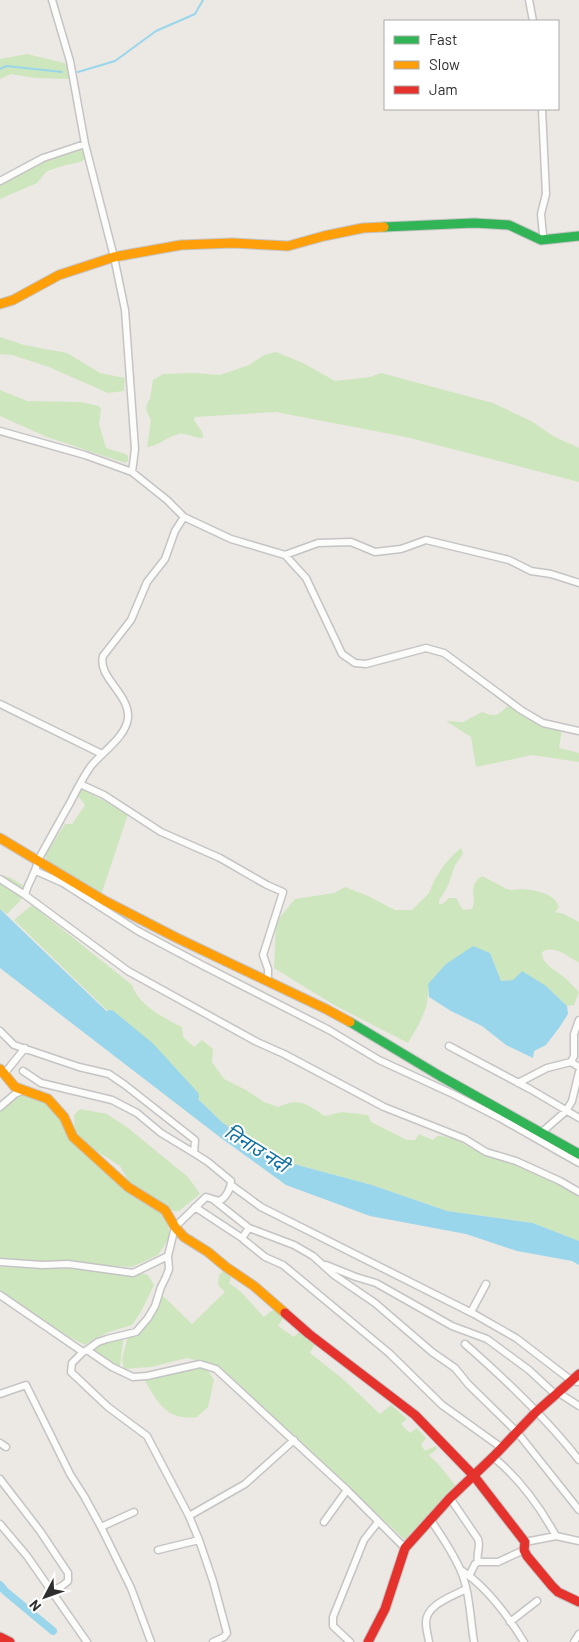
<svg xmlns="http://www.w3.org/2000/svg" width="579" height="1642" font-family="Barlow,'Noto Sans Devanagari',sans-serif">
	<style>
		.green { fill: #cee6be }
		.water { fill: #99d6ec }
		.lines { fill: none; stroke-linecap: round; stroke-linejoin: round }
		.stream { stroke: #99d6ec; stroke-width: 2 }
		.canal { stroke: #99d6ec; stroke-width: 8 }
		.river { stroke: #99d6ec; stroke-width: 12 }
		.street-casing { stroke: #c5c4c5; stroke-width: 9 }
		.fast-casing { stroke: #c5c4c5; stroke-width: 11 }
		.slow-casing { stroke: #c5c4c5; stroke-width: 11 }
		.jam-casing { stroke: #c5c4c5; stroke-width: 11 }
		.street { stroke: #fcfcfb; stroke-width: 6 }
		.fast { stroke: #30b455; stroke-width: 9 }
		.slow { stroke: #ff9f0a; stroke-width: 9 }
		.jam { stroke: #e5322d; stroke-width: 9 }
		.labels { text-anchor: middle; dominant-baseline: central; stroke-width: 4; stroke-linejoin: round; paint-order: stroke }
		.water-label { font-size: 19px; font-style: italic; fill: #0d6fa3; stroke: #fff }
	</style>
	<rect width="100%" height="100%" fill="#ece8e4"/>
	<path class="green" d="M27 54 68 64 69 79 36 78 11 74 0 79V59Z
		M84 147 86 159 80 162 66 165 47 171 37 183 0 199V184L41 162Z
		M0 337 24 345 67 353 100 373 125 378 124 391 108 393 49 367 12 355 0 354Z
		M276 352 303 363 335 381 370 377 381 373 493 403 533 422 553 436 579 448V482L406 437 276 412 195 417 194 420 202 432 203 438C194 439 185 431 176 435 165 438 159 446 147 447L151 421 146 409 147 404 150 399 153 380 163 374 194 373 220 375 249 365 264 355Z
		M0 390 27 401 80 402 99 406 101 409 99 424 106 448 126 454 128 456V461L125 463 47 437 0 416Z
		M509 705 539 724 562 729 559 748 579 753V762L532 755 476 767 471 737 446 721 463 722 482 712C496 718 498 715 509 705Z
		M82 789 128 814 101 895 48 862 45 855 65 824H72L85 805 78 796Z
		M461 848 463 854C453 866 454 870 449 883 447 889 442 895 439 901V904H442L449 898H456L463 910 472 909C478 896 466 887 482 876 491 880 498 885 507 889 512 891 517 889 522 889 535 890 555 893 559 907L555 912 564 914 579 922V963C569 957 554 944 542 952 541 964 557 971 565 978 570 982 574 987 579 992L574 1005 567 1006 546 986 513 980 501 981 490 953 428 984C430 1007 420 1023 408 1043L334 1005 274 968 276 922 295 899 334 893 345 887 368 896 395 910H412L429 893 434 881 444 865 454 854Z
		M0 875 9 877 26 887 20 901 7 914 0 909Z
		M32 905 132 985C138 1005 164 1018 182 1027L183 1037 194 1047 202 1040 213 1049 212 1062 224 1079 246 1090 264 1102 278 1107C299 1097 307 1104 325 1116L342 1112 368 1115 371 1122 407 1140H415L419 1134 433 1140 437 1136 456 1137 465 1145 511 1164 514 1161 559 1182 579 1197V1241L533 1223 447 1211 372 1185 290 1163 255 1146 223 1123 14 920Z
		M20 1094 47 1102 56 1112 76 1147 120 1184 167 1217 170 1237 158 1255 132 1267 0 1259V1107Z
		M80 1109 107 1114 128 1128 188 1177 200 1194 179 1211H174L152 1199 129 1182 120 1166 75 1137 74 1115Z
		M0 1267 129 1270 148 1275 154 1285 142 1310 132 1325 109 1332 94 1339 85 1345 50 1327 0 1290Z
		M225 1270 231 1278 229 1283 241 1292 264 1317 274 1309 284 1317 278 1326 294 1337 300 1331 316 1342 310 1353 344 1380 380 1414 391 1405 407 1419 401 1424 410 1433 417 1428 426 1438 421 1445 425 1451 436 1446 437 1449 429 1455 440 1466 455 1485 405 1540 219 1366 187 1358 151 1367 124 1369 122 1360 128 1335 143 1320 158 1291 192 1324 225 1292 218 1285 219 1275Z
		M124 1333 120 1366H115L88 1347 102 1337Z
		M184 1365C199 1367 206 1365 214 1380L208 1407 197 1417C165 1421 157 1401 144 1379Z"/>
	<path class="water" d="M0 909 223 1123 255 1146 290 1163 372 1185 447 1211 533 1223 579 1241V1265L572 1261 517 1251 466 1234 370 1216 286 1185 221 1138 0 968Z
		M473 946 490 953 501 981 513 980 522 971 546 986 567 1006 568 1014 559 1028 546 1045 534 1051 533 1058 506 1045 482 1026 451 1011 429 997 428 984 446 964Z"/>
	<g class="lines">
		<path class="stream" d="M0 69 6 66 62 72
			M78 72 115 61 156 31 195 14 203 0"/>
		<path class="canal" d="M0 1585 5 1591 53 1631"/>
		<path class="river" d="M110 1016 149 1048 193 1096"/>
		<defs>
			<path id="street" d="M52 0 70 61 85 144 114 257 125 310 135 449 132 472
				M529 0 533 21
				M0 181 43 158 85 144
				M541 240 543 235 541 214 546 194 542 109
				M0 431 85 455 132 472 167 500 184 517 231 539 285 555 318 543 351 542 375 552 401 549 426 540 509 560 531 571 551 574 579 583
				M285 555 306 578 342 654 355 663 366 664 426 648 444 653 521 710 543 723 579 731
				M0 704 102 754
				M80 784 104 795 161 832 220 858 267 885 283 892 263 955 268 969V982
				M36 871 63 883 138 931 202 965 329 1030 379 1060 453 1094 500 1118 579 1163
				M0 879 25 895 128 971 257 1042 284 1054 384 1107 465 1139 486 1152 516 1161 560 1181 579 1192
				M25 895C28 882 36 873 38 860 49 841 59 822 70 803 76 791 83 777 91 766 102 752 126 737 128 718 130 694 97 677 103 656L131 620 147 582 165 559 175 531 184 517
				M0 1031 14 1045 79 1067 109 1074 125 1085 195 1140 194 1153 208 1162 231 1181C231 1188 226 1198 219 1201L206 1197 175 1227 168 1256 133 1273 68 1264 42 1265 0 1262
				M449 1046 530 1089 579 1118
				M571 1062 574 1056V1034L579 1020
				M23 1071 41 1083 112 1100 137 1113 161 1133 194 1153
				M4 1074 25 1048
				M518 1083 547 1068 571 1062 579 1067
				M0 1107 15 1094 24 1090
				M542 1132 566 1111 572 1101 579 1072
				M231 1185 261 1207 474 1314 516 1338 572 1381 579 1382
				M215 1201 249 1228
				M195 1207 242 1238
				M326 1265 356 1277 376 1283 452 1326 487 1339 529 1370 556 1395
				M0 1295 83 1352 72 1363 71 1372 108 1407 147 1436 189 1516 199 1540 213 1581 227 1633 224 1637 213 1642
				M471 1312 486 1284
				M465 1344C505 1379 546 1418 579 1460
				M87 1350 98 1342 107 1339 136 1332 148 1318 155 1306 161 1287 166 1277 169 1269 168 1256
				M83 1352 87 1350 112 1367 133 1377 147 1376 200 1364 216 1369 347 1490 405 1548
				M559 1393 579 1406
				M0 1394 26 1385 70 1474 84 1496 101 1527 131 1588 151 1642
				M0 1443 6 1447
				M502 1448 442 1405 389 1353 283 1265 265 1257 244 1240 242 1238 249 1228 294 1245 313 1256 334 1275 375 1303 432 1352 455 1368 468 1384 517 1432 579 1510
				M493 1457C519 1478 540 1507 556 1536
				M0 1479 40 1531 68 1573V1581L62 1586 52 1591
				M450 1498 478 1539C481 1547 476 1553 478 1562
				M189 1516 245 1484 294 1440
				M430 1519C441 1535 452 1551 460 1569 470 1591 470 1618 474 1642
				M324 1522 347 1490
				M0 1524 27 1556 87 1642
				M101 1527 134 1512
				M525 1542 556 1536 579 1541
				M158 1550 199 1540
				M461 1570C487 1587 508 1616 524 1642
				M469 1576 475 1564 478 1562H498L524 1550
				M510 1622 537 1601
				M350 1642 333 1626V1617L364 1540 378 1522
				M429 1642C428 1636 426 1629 426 1623 425 1605 453 1596 466 1589
				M574 1642 579 1634"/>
			<path id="fast" d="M384 227 474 223 509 225 541 240 579 236
				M350 1022 440 1076 579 1154"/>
			<path id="slow" d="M0 304 13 300 59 275 114 257 181 245 232 243 288 246 324 236 363 228 384 227
				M0 838 105 901 177 938 326 1009 350 1022
				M0 1069 15 1087 48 1099 64 1117 73 1137 128 1187 165 1210 175 1227 184 1237 208 1252 226 1267 254 1286 285 1313"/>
			<path id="jam" d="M285 1313 309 1334 415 1415 474 1476 525 1542 524 1550 527 1556 552 1586 558 1592 579 1602
				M0 1637 10 1642
				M368 1642 385 1609 405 1548 450 1498 493 1457 536 1412 579 1374"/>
		</defs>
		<use href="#street" class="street-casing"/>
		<use href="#fast" class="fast-casing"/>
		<use href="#slow" class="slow-casing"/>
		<use href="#jam" class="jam-casing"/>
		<use href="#street" class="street"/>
		<use href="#fast" class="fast"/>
		<use href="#slow" class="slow"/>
		<use href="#jam" class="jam"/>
	</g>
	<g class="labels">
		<g class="water-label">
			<text transform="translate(257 1148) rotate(32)">तिनाउ नदी</text>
		</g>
	</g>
	<rect x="384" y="20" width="175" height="90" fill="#ffffff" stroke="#ababab"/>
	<rect x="394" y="36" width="25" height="8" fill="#30b455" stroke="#ababab"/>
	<text x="429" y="45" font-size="15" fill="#2e2e2e">Fast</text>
	<rect x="394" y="61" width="25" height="8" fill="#ff9f0a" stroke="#ababab"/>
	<text x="429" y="70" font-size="15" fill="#2e2e2e">Slow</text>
	<rect x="394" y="86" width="25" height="8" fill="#e5322d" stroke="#ababab"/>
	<text x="429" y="95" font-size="15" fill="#2e2e2e">Jam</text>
	<g transform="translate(45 1597) rotate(229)" stroke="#ffffff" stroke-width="4" paint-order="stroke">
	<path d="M0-4L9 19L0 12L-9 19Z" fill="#2e2e2e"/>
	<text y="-8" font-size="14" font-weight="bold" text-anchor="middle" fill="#2e2e2e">N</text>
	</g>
</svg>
